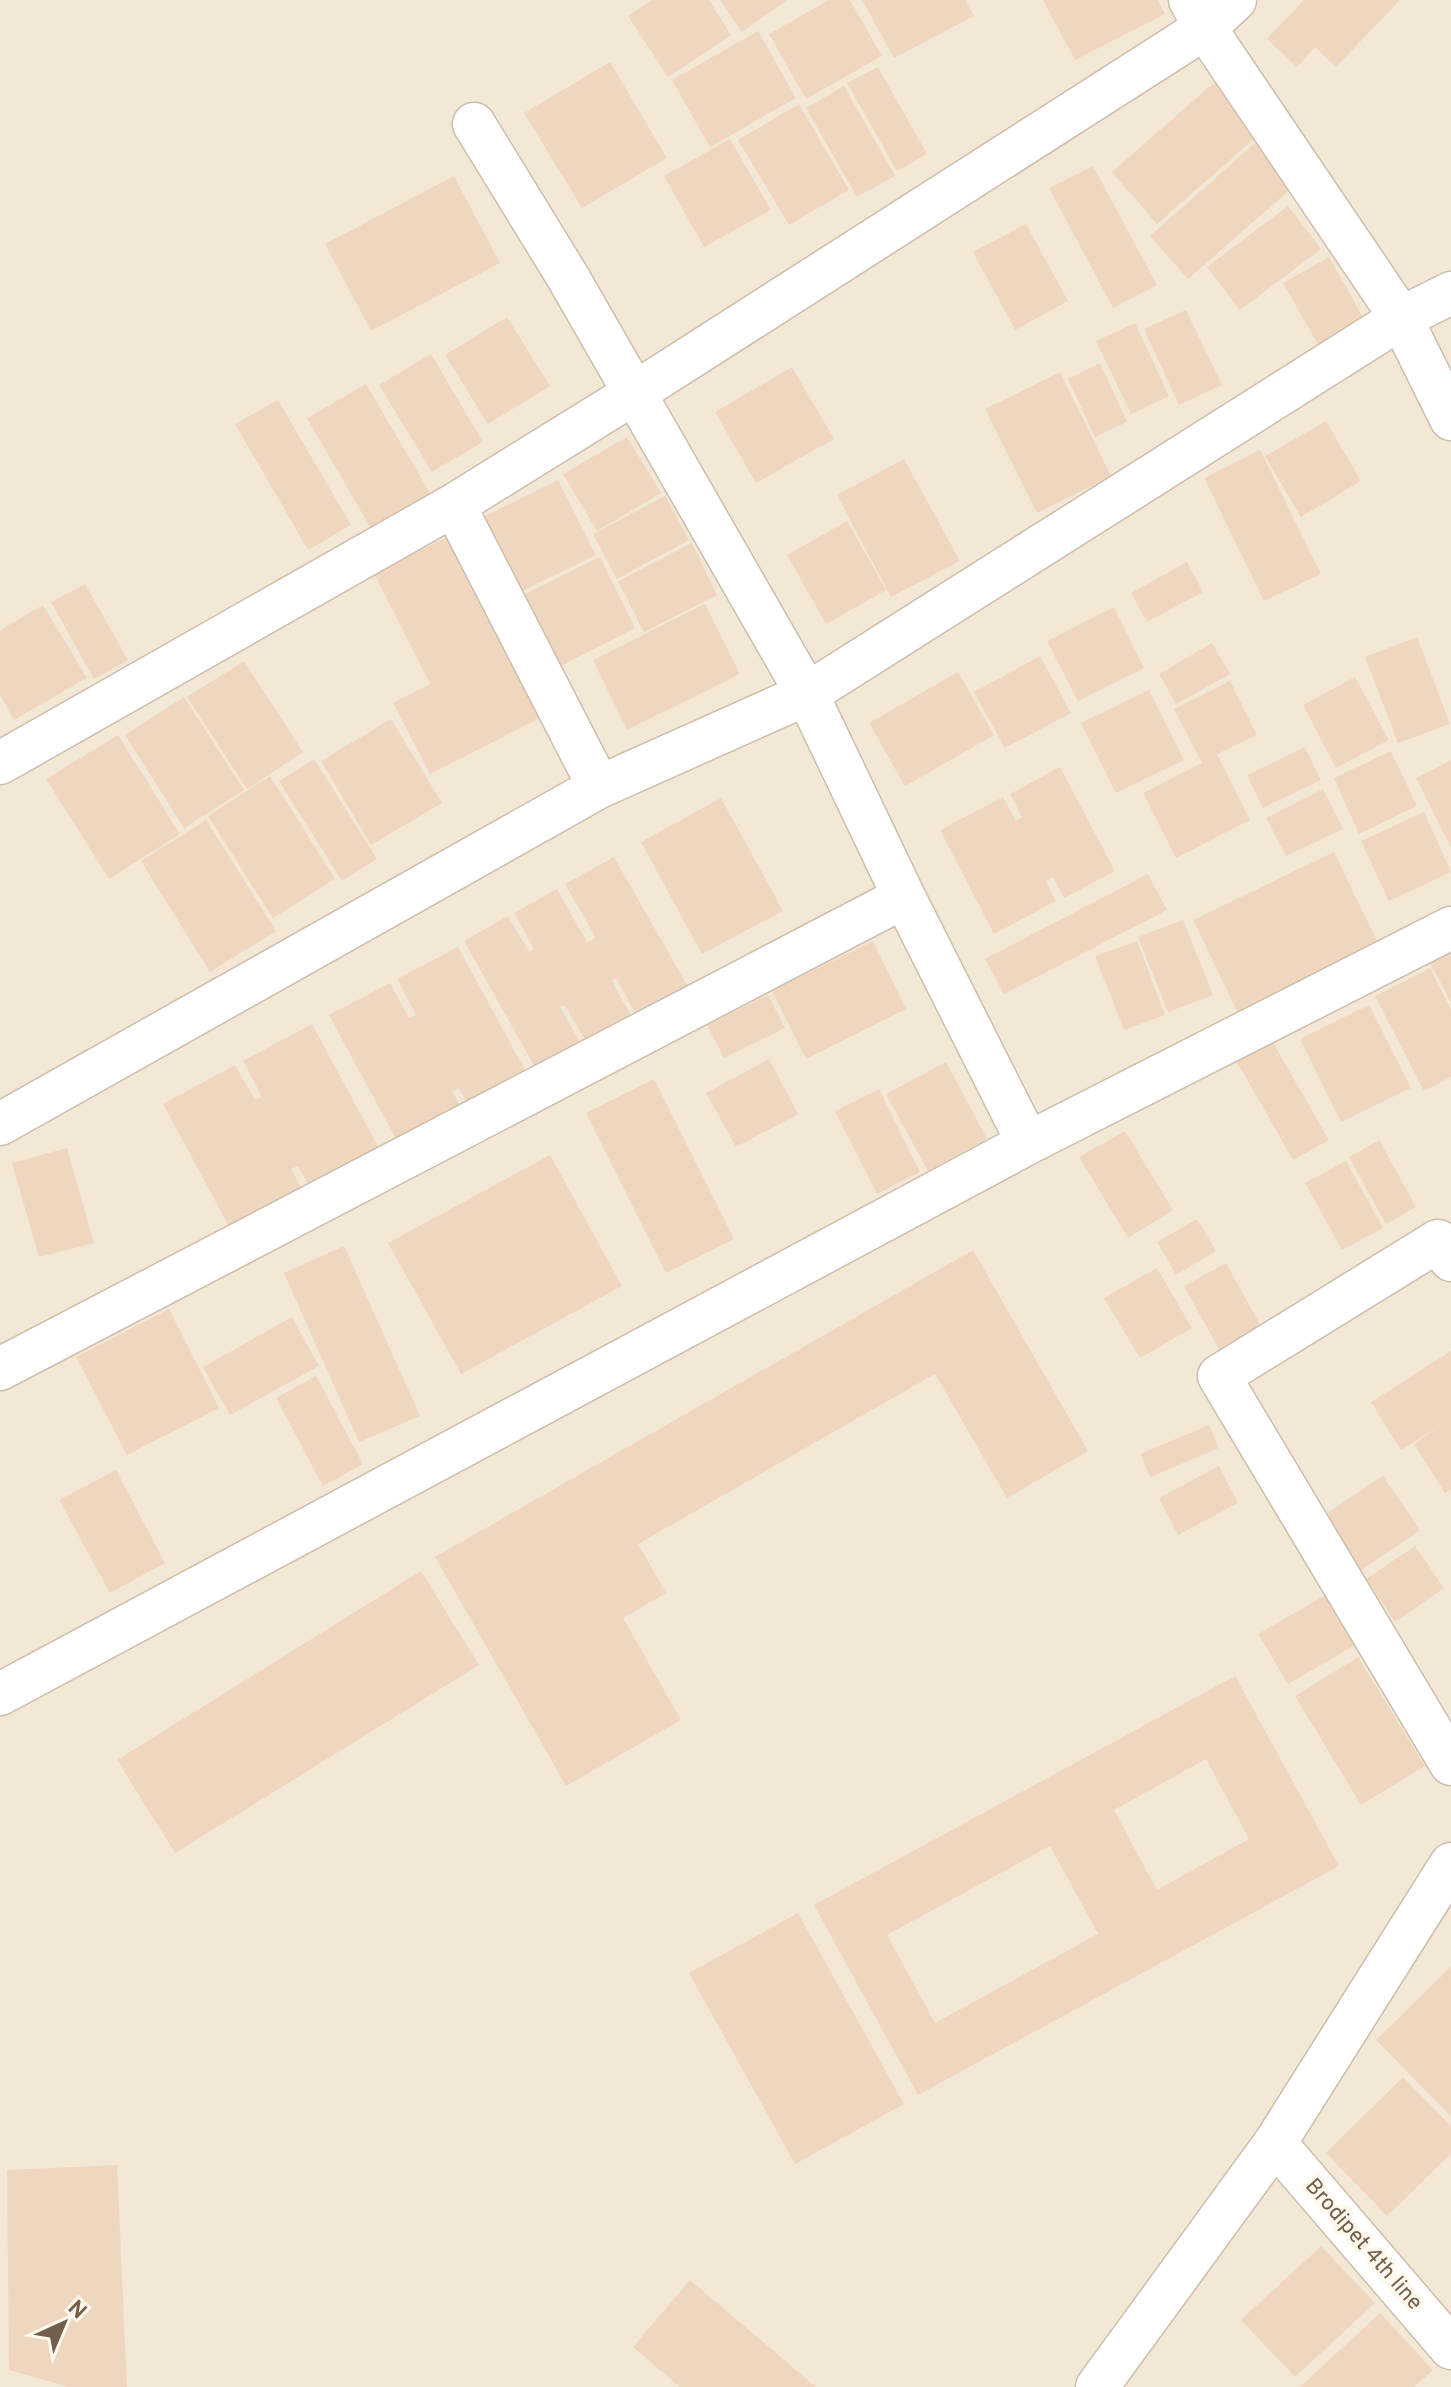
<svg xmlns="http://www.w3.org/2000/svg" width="1451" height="2387" font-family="Overpass,sans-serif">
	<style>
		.residential { fill: #f2e8d5 }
		.building { fill: #efd7bf; fill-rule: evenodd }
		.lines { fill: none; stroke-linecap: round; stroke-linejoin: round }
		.minor-casing { stroke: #ccbead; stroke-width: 45 }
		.minor { stroke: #fff; stroke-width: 42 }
		.labels { text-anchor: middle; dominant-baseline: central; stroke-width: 8; stroke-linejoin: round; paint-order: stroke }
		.street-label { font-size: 22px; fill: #735e4c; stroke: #fef9ec }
	</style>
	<rect width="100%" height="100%" fill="#fbf5e6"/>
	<path class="residential" d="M0 0H1451V2387H0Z"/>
	<path class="building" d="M652 0H709L731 35 668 77 628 16Z
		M720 0H787L742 32Z
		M829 0H850L882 56 806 99 769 34Z
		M862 0H965L974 16 894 58Z
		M1043 0H1158L1165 14 1075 60Z
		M1304 0H1400L1336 67 1315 47 1297 67 1267 39Z
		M758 31 796 98 710 147 672 80Z
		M610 62 667 158 582 208 524 113Z
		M878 67 927 154 897 171 847 83Z
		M1217 80 1262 132 1157 224 1112 172Z
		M844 86 895 176 857 197 806 108Z
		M799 104 849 190 789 225 738 140Z
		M730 139 771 210 704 247 664 176Z
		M1255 143 1293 187 1188 279 1150 236Z
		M1093 166 1157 285 1113 308 1049 188Z
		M454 176 500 263 371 331 325 244Z
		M1288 206 1321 249 1240 310 1207 267Z
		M1026 224 1068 301 1015 330 973 252Z
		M1329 257 1366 323 1320 348 1283 283Z
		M1186 310 1222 385 1179 405 1144 329Z
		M507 317 550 386 488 424 445 355Z
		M1135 323 1169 396 1131 414 1096 341Z
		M431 354 483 442 432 472 379 385Z
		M1100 363 1127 422 1095 437 1068 379Z
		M792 367 834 439 756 483 715 412Z
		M1060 372 1111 476 1037 513 985 409Z
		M366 384 430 493 370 527 307 418Z
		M278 400 351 525 308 550 235 424Z
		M1326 421 1361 481 1301 517 1265 456Z
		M627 437 661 493 597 531 563 474Z
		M1260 450 1321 574 1264 601 1204 478Z
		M904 459 960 561 891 597 837 495Z
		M558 480 596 555 520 592 483 517Z
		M665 496 689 540 617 579 593 534Z
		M847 521 886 590 826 624 787 555Z
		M453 534 544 716 430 774 393 703 430 684 374 573Z
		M692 543 717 595 644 632 618 581Z
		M600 557 635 628 561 666 525 594Z
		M1187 562 1203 592 1147 622 1131 593Z
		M85 584 128 660 94 679 51 602Z
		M705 604 740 674 627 730 593 660Z
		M43 605 87 678 14 720 0 695V630Z
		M1114 607 1144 668 1078 701 1047 641Z
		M1417 637 1450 724 1398 743 1365 657Z
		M1212 643 1230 674 1176 704 1159 674Z
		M1040 656 1071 713 1005 748 974 692Z
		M244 661 303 752 247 789 187 697Z
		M958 672 994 735 905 786 869 723Z
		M1355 677 1389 740 1336 768 1303 705Z
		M1230 681 1257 735 1217 754 1250 820 1176 858 1143 793 1202 763 1174 709Z
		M1149 690 1184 760 1116 793 1081 723Z
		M184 697 244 790 184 828 125 735Z
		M391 719 442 803 371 845 321 761Z
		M118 735 180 834 109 879 46 779Z
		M1305 747 1321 780 1263 808 1247 775Z
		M1391 751 1417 806 1359 834 1334 778Z
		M314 759 377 859 342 881 279 781Z
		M1451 760V847L1416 778Z
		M1060 767 1115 871 1064 898 1053 877 1046 881 1056 901 994 934 940 830 1003 797 1016 821 1022 817 1010 794Z
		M270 776 335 879 273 918 208 816Z
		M1323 789 1343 829 1286 856 1266 818Z
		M721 798 783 911 702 954 641 842Z
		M1424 812 1451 872 1389 901 1361 841Z
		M206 820 276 931 210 972 141 861Z
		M1334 852 1379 945 1238 1013 1193 920Z
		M614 857 691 992 640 1021 616 978 612 981 635 1023 590 1049 565 1005 560 1007 585 1051 540 1076 464 941 508 916 529 952 534 949 514 913 557 889 587 942 596 938 565 884Z
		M1148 874 1167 910 1004 994 985 959Z
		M1183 920 1213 995 1168 1012 1138 937Z
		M873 941 906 1009 806 1059 772 991Z
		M1137 941 1165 1015 1124 1030 1095 956Z
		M458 947 532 1083 473 1115 459 1088 452 1091 467 1118 403 1152 329 1015 390 983 409 1018 416 1015 397 979Z
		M1451 949V1002L1429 961Z
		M1430 968 1451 1009V1077L1424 1091 1375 996Z
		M768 995 785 1028 724 1058 707 1025Z
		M1369 1005 1411 1088 1341 1122 1300 1039Z
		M312 1024 387 1163 318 1201 298 1166 291 1169 311 1204 238 1243 163 1104 235 1065 255 1100 262 1097 243 1061Z
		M1266 1030 1329 1140 1293 1160 1230 1050Z
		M769 1059 798 1114 736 1147 706 1093Z
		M946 1062 987 1139 928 1171 886 1094Z
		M654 1079 734 1239 666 1273 586 1113Z
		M879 1089 920 1172 877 1194 835 1111Z
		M1125 1131 1173 1210 1128 1238 1079 1157Z
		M1379 1140 1416 1207 1386 1224 1349 1157Z
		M67 1148 94 1243 39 1257 12 1163Z
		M550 1155 622 1286 461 1374 388 1243Z
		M1346 1161 1383 1228 1342 1250 1305 1183Z
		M1197 1219 1216 1251 1176 1275 1157 1242Z
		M344 1246 420 1416 359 1442 284 1273Z
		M973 1250 1088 1451 1007 1498 935 1374 638 1544 666 1593 623 1618 681 1720 566 1786 435 1557Z
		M1226 1263 1261 1326 1219 1349 1184 1286Z
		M1157 1268 1192 1328 1140 1358 1104 1298Z
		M169 1309 219 1408 127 1455 76 1357Z
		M292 1317 319 1366 230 1415 203 1367Z
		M1451 1351V1490L1445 1493 1414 1444 1440 1426 1401 1450 1371 1402Z
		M316 1376 363 1464 323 1486 276 1398Z
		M1209 1425 1219 1448 1150 1477 1140 1454Z
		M1219 1466 1238 1503 1178 1535 1159 1498Z
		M116 1470 165 1563 110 1593 59 1500Z
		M1383 1476 1420 1530 1360 1571 1323 1516Z
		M1415 1546 1444 1588 1395 1622 1366 1579Z
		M421 1571 479 1665 175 1853 117 1760Z
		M1333 1591 1362 1641 1288 1684 1258 1634Z
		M1358 1657 1425 1766 1361 1805 1295 1696Z
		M1235 1676 1339 1866 918 2095 814 1905ZM1206 1759 1249 1839 1157 1890 1114 1810ZM1050 1846 1098 1934 935 2023 887 1935Z
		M798 1913 904 2104 795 2164 689 1973Z
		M1451 1967V2116L1376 2040Z
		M1403 2077 1451 2126V2154L1387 2216 1326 2153Z
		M117 2165 127 2387H69L9 2370 7 2170Z
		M1321 2246 1375 2303 1295 2377 1241 2320Z
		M690 2280 816 2387H680L633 2347Z
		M1380 2313 1433 2370 1414 2387H1300Z"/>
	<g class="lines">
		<defs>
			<path id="minor" d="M1190 0 1205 28 1401 318 1451 419
				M474 124 569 279 807 694 904 897 1028 1143
				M454 505 599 787
				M0 763 454 505 633 394 1205 28 1235 0
				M0 1124 599 787 807 694 1401 318 1451 293
				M1451 1260 1438 1241 1219 1376 1451 1764
				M0 1369 904 897
				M0 1694 1028 1143 1451 928
				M1275 2143 1451 2348
				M1097 2387 1275 2143 1451 1864"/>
		</defs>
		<use href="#minor" class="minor-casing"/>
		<use href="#minor" class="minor"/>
	</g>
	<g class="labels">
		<g class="street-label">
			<text transform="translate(1363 2245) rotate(49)">Brodipet 4th line</text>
		</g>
	</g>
	<g transform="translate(64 2323) rotate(44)" stroke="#fef9ec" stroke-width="6" paint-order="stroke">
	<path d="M0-6L14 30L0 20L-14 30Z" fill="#735e4c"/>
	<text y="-12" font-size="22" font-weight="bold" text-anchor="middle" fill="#735e4c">N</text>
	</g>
</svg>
